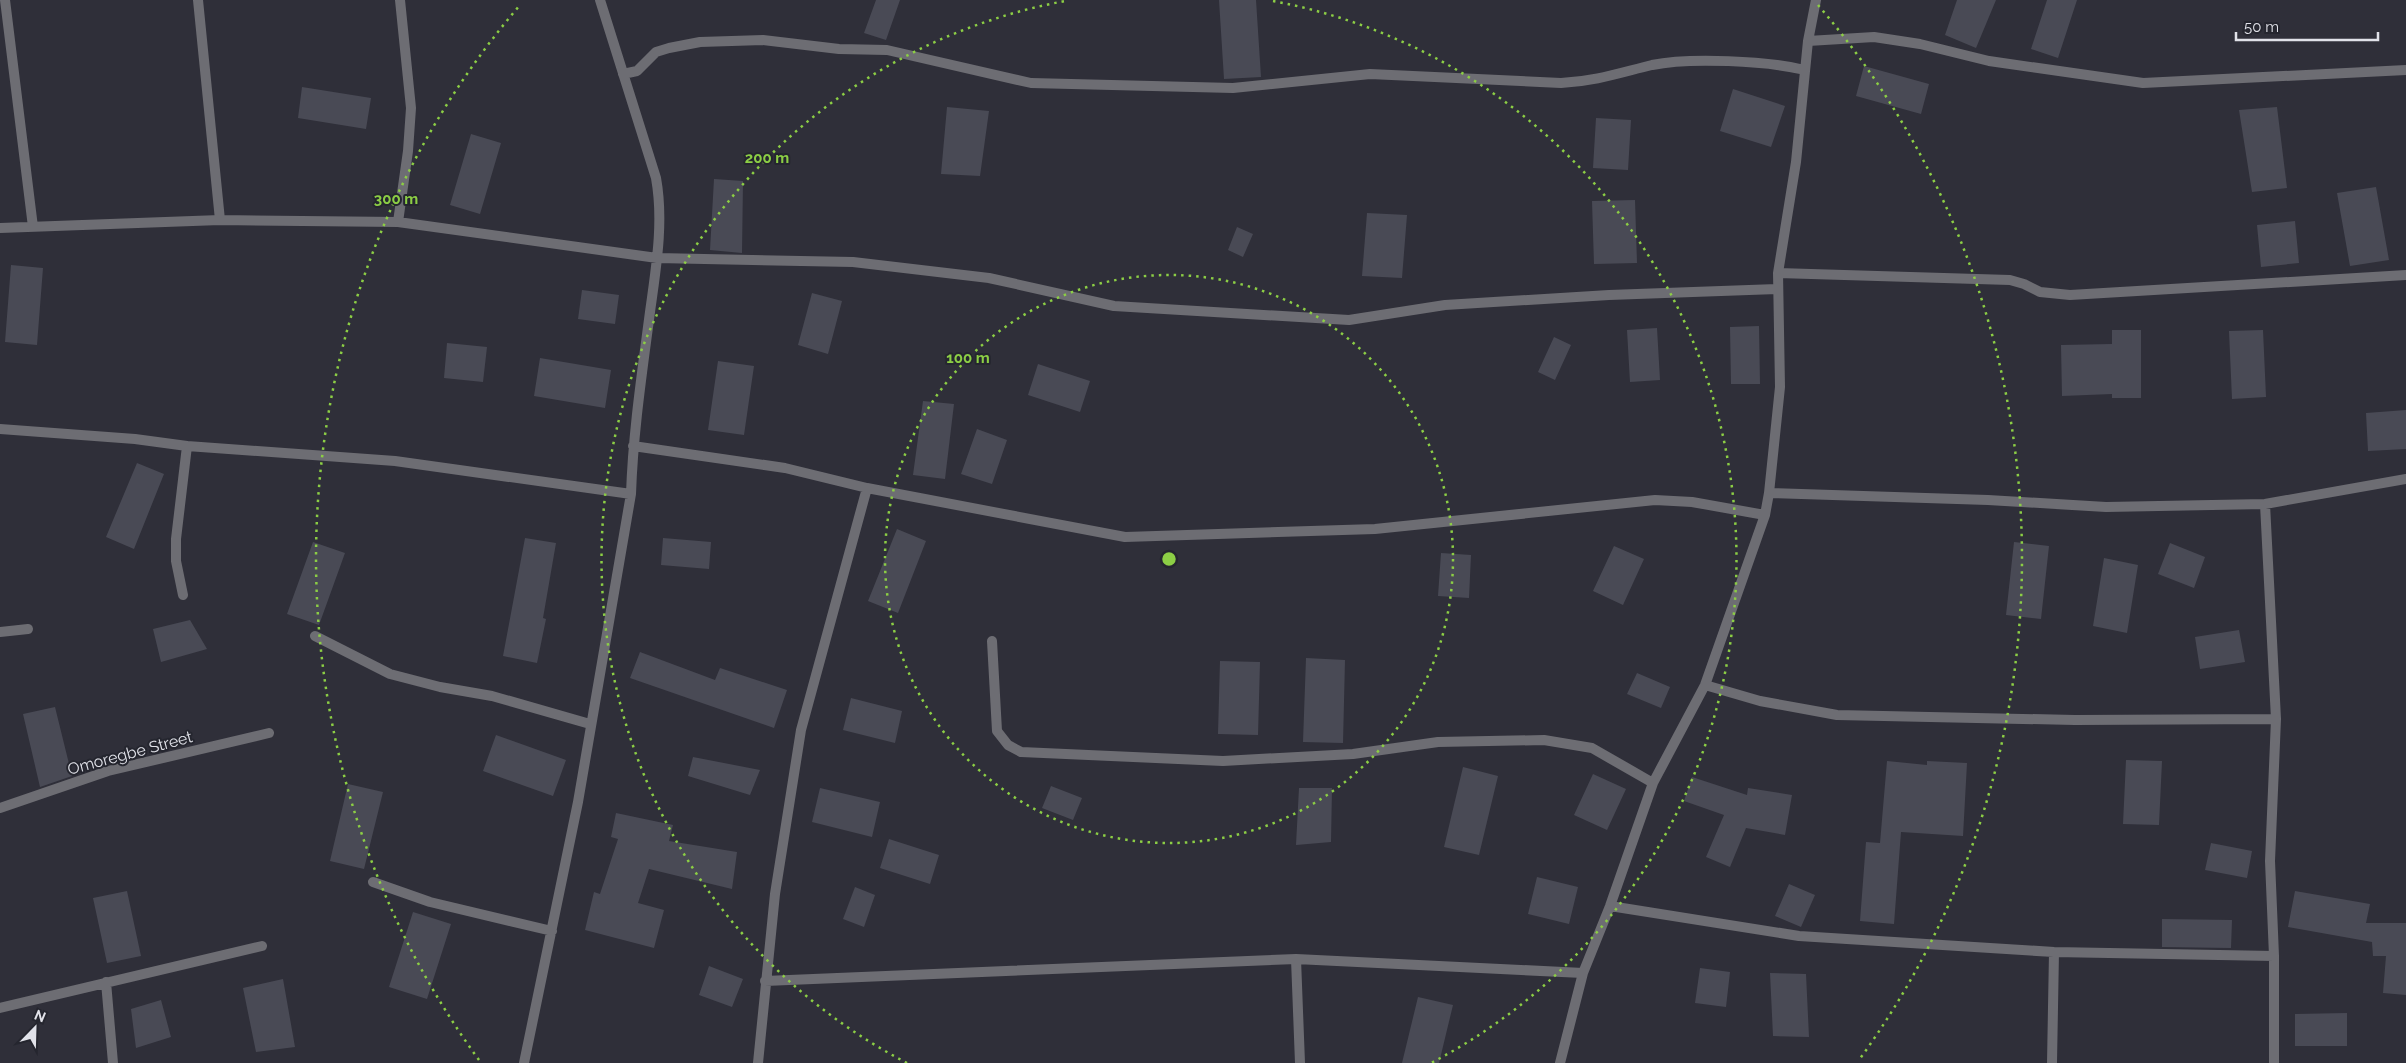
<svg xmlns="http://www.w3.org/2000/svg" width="2406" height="1063" font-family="Raleway,sans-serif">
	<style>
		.building { fill: #494a55 }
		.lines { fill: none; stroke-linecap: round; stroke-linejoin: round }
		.street { stroke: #6d6d73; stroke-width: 10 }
		.ring { fill: none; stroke: #8cce45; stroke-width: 2.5; stroke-dasharray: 2.5 5 }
		.labels { text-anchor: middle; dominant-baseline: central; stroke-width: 4; stroke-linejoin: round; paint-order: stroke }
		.street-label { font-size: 16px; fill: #e1e2e9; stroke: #25262f }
		.centre { fill: #8cce45; stroke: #25262f; stroke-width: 2.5 }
		.ring-label { font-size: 15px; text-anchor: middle; font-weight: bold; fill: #8cce45; stroke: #25262f; stroke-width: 4; stroke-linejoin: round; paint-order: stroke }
	</style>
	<rect width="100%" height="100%" fill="#2f2f39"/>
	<path class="building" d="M876 0H900L886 40 864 33Z
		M1219 0H1256L1261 77 1224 79Z
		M1957 0H1996L1976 48 1945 35Z
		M2047 0H2077L2058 58 2031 49Z
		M1864 66 1929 84 1921 114 1856 96Z
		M302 87 371 98 366 129 298 118Z
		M1733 89 1785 106 1771 147 1720 131Z
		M947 107 989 111 980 176 941 174Z
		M2277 107 2287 188 2252 192 2239 110Z
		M1596 118 1631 120 1628 170 1593 168Z
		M471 134 501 143 480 214 450 205Z
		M714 179 743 181 742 253 710 250Z
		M2376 187 2389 260 2350 266 2337 193Z
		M1635 200 1637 263 1594 264 1592 201Z
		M1367 213 1407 215 1402 278 1362 276Z
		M2295 221 2299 263 2261 267 2257 225Z
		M1237 227 1253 234 1243 257 1228 250Z
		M11 265 43 268 37 345 5 342Z
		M582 290 619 295 615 324 578 319Z
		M812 293 842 301 828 354 798 345Z
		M1759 326 1760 384H1731L1730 327Z
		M1657 328 1660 380 1630 382 1627 330Z
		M2112 330H2141V398H2112V394L2062 396 2061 345 2112 344Z
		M2263 330 2266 397 2232 399 2229 331Z
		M1554 337 1571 345 1555 380 1538 372Z
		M447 343 487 347 483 382 444 378Z
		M540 358 611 370 605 408 534 396Z
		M718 361 754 366 744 435 708 430Z
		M1038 364 1090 381 1080 412 1028 395Z
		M923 401 954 404 945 479 913 475Z
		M2406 410V449L2368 451 2366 413Z
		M977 429 1007 440 992 484 961 474Z
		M137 463 164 474 134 549 106 537Z
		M897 529 926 541 898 613 868 601Z
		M525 538 556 543 543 618 546 619 537 663 503 656Z
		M663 538 711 542 709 569 661 565Z
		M313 542 345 553 319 625 287 614Z
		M2014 542 2049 546 2041 619 2006 615Z
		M2170 543 2205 557 2194 588 2158 574Z
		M1614 546 1644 559 1623 605 1593 591Z
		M1441 553 1471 555 1469 598 1438 596Z
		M2104 558 2138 565 2127 633 2093 626Z
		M190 620 207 649 161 662 153 629Z
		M2239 630 2245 662 2200 669 2195 637Z
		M640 652 715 680 720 668 787 690 774 728 630 678Z
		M1306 658 1345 660 1343 743 1303 742Z
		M1220 661 1260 662 1258 735 1218 734Z
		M1637 673 1670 687 1661 708 1627 694Z
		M851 698 902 711 895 743 843 730Z
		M55 707 72 776 40 787 23 714Z
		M496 735 566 760 553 796 483 771Z
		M693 757 760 770 750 795 688 776Z
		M2126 760 2162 761 2159 825 2123 824Z
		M1887 761 1927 765V761L1967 763 1963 836 1901 832 1894 924 1860 921 1866 842 1880 843Z
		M1463 767 1498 776 1479 855 1444 847Z
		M1593 774 1626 789 1607 830 1574 815Z
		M1692 777 1747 795 1748 788 1792 795 1785 835 1746 828 1730 867 1706 857 1724 815 1684 801Z
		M348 784 383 792 364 869 330 861Z
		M1051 786 1082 798 1073 820 1042 808Z
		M820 788 880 802 872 837 812 822Z
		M1299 788H1332L1331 842 1296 845Z
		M616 813 673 825 669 841 737 852 732 889 649 869 638 903 664 910 654 948 585 930 594 892 600 894 618 839 611 837Z
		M889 839 939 855 930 884 880 868Z
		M2211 843 2252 851 2247 878 2205 870Z
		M1537 877 1578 887 1569 924 1528 914Z
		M1789 884 1815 895 1801 927 1775 916Z
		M855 887 875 895 864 927 843 919Z
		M127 891 141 956 107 963 93 898Z
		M2295 891 2370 904 2366 923H2406V995L2383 993 2386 956H2373L2372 942 2288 927Z
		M413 912 451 924 427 999 389 987Z
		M2162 919 2232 920 2231 948 2162 947Z
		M709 966 743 979 732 1007 699 995Z
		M1700 968 1730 972 1726 1007 1695 1003Z
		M1770 973 1806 974 1809 1037 1773 1036Z
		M283 979 295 1047 256 1052 243 988Z
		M1418 997 1453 1005 1439 1063H1402Z
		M161 1000 171 1037 136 1048 131 1009Z
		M2347 1013V1046H2295V1014Z"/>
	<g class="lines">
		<path class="street" d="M5 0 33 227
			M198 0 220 220
			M1808 41 1874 37 1920 44 1989 61 2143 83 2406 70
			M623 74 637 71 656 52 669 48 700 42 763 40 839 49 887 50 1031 83 1233 88 1370 74 1561 83C1596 81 1619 73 1652 65 1690 57 1767 61 1805 70
			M398 222 408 151 411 108 400 0
			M0 228 220 220 398 222 657 258 853 262 989 278 1114 306 1349 320 1445 305 1609 295 1777 289
			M1778 273 2010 280 2024 284 2040 292 2070 295 2406 275
			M0 429 135 439 187 446 176 539V561L183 595
			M187 446 395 461 631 494
			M633 446 785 468 867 488 1125 537 1375 529 1655 500 1692 502 1765 515
			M1769 493 1988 500 2106 507 2265 504 2406 479
			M2265 504 2276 719 2270 861 2274 956V1063
			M0 632 28 629
			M315 636 390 674 440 687 492 696 590 724
			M992 641 997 731 1008 745 1021 752 1223 761 1353 754 1438 742 1544 740 1592 748 1653 783
			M1705 685 1760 701 1837 715 2075 720 2276 719
			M0 808 108 771 269 733
			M373 882 430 902 552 931
			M1610 906 1799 936 2054 952 2274 956
			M1296 959 1300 1063
			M765 981 1296 959 1583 973
			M106 982 113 1063
			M0 1008 262 946
			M524 1063 578 802 631 494C633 433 642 373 650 312 656 268 664 222 656 178L600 0
			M758 1063 775 894 801 730 867 488
			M1560 1063 1583 973 1610 906 1653 783 1705 685 1765 515 1769 493 1780 387 1778 273 1796 162 1808 41 1816 0
			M2052 1063 2054 952"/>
	</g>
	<g class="ring">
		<circle cx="1169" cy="559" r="284"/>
		<path d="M907 1063A568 568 0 0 1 1065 1M1273 1A568 568 0 0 1 1431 1063"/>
		<path d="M479 1060A853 853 0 0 1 520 5M1818 5A853 853 0 0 1 1859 1060"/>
	</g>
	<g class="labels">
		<g class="street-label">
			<text transform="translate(130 753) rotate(-15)">Omoregbe Street</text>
		</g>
	</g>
	<circle cx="1169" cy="559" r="8" class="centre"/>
	<g class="ring-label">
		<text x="767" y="163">200 m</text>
		<text x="396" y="204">300 m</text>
		<text x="968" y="363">100 m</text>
	</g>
	<g transform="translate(35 1028) rotate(23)" stroke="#25262f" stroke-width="4" paint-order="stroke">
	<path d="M0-4L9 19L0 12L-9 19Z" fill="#e1e2e9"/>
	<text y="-8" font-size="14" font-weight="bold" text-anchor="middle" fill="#e1e2e9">N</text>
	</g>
	<path d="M2236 32v8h142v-8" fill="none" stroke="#e1e2e9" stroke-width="2.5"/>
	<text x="2244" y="32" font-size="15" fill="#e1e2e9" stroke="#25262f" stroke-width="4" paint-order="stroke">50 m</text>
</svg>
